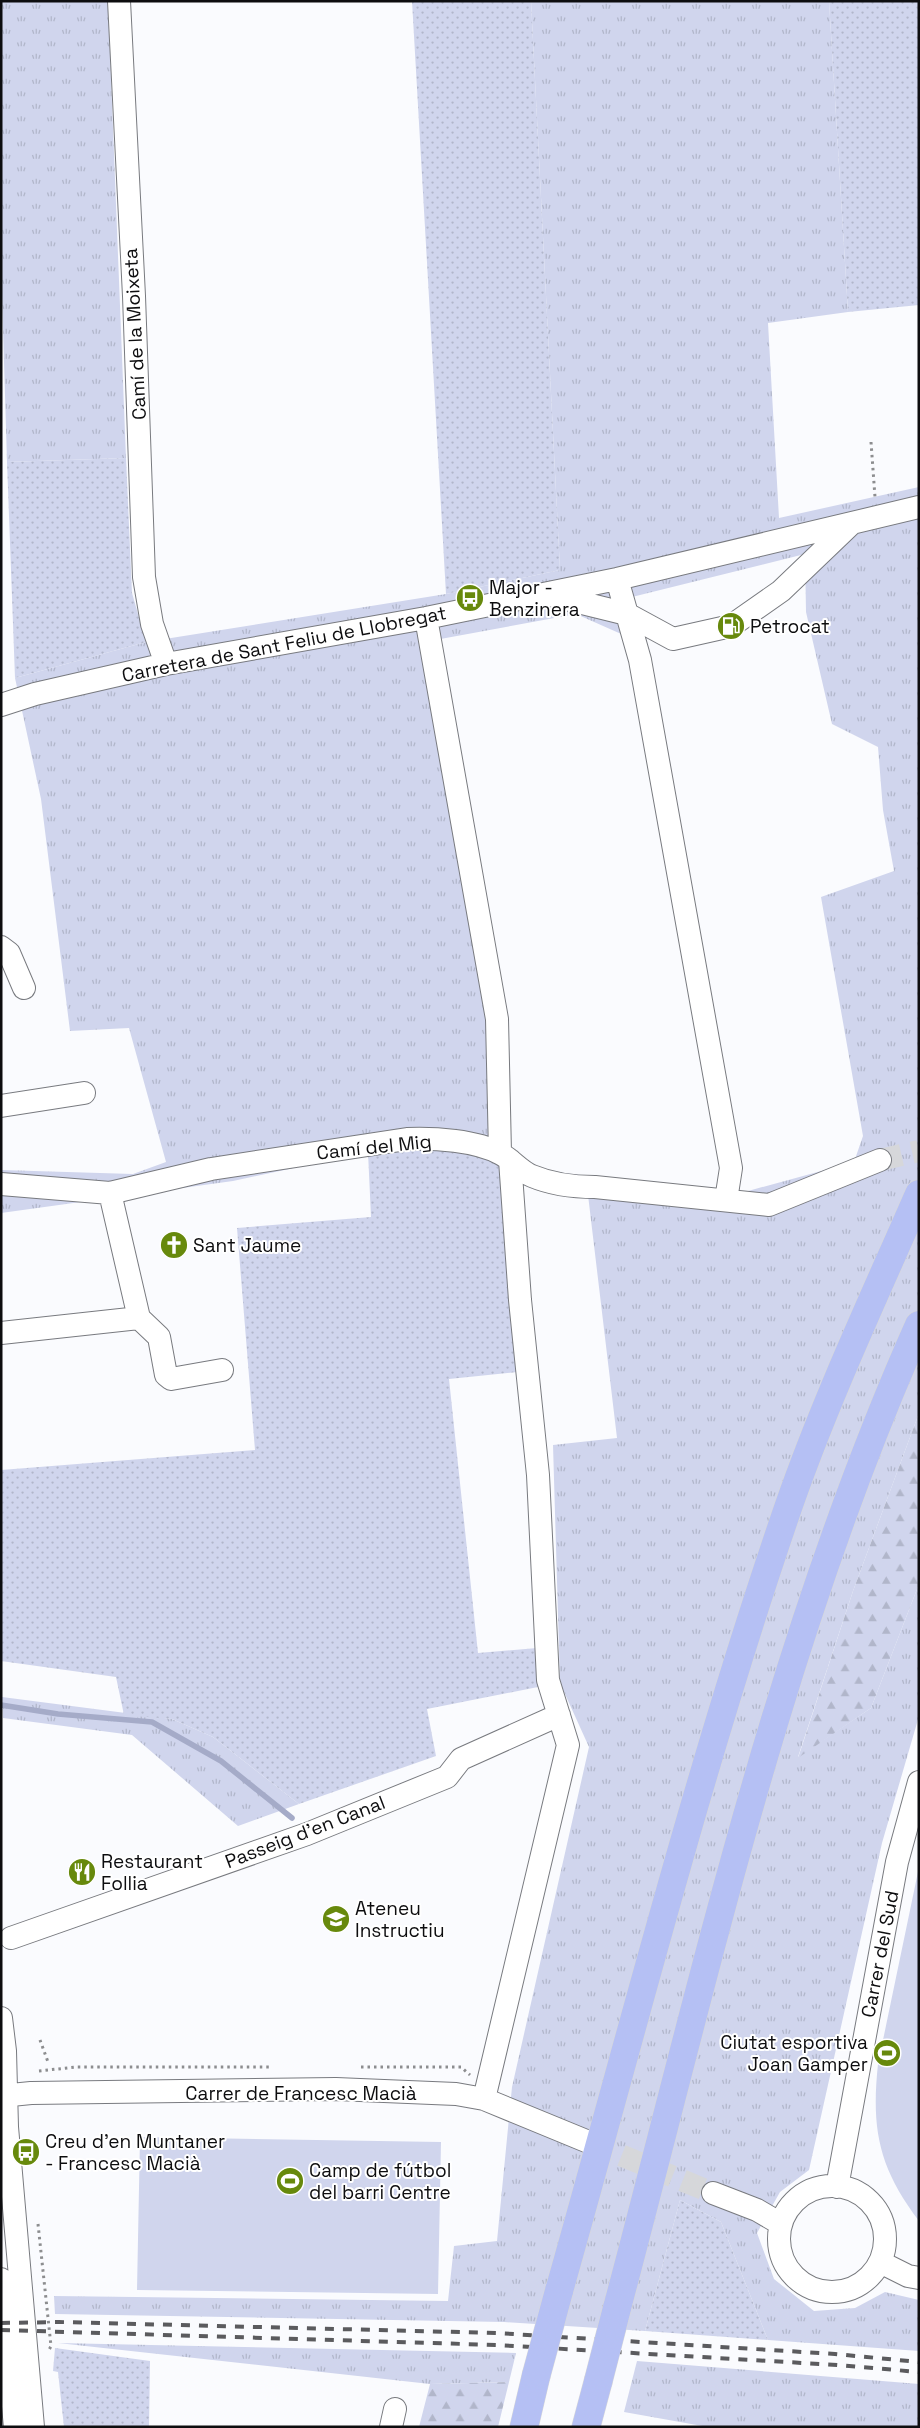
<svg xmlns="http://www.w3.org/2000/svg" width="920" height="2428" font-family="'Space Grotesk',sans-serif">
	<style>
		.grass { fill: url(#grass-tufts); fill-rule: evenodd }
		.forest { fill: url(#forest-firs) }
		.park { fill: url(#park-dots) }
		.pitch { fill: #d0d5ed }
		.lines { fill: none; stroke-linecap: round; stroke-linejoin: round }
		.stream { stroke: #a5abc8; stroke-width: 5.5 }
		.minor-tunnel { stroke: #d6d7da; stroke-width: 22; stroke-dasharray: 22 11; stroke-linecap: butt }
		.minor-casing { stroke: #787a7f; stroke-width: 24 }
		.highway-casing { stroke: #d8d8d9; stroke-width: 29 }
		.path { stroke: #8c8d8f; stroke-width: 3; stroke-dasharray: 2.5 4; stroke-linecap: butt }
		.minor { stroke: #fff; stroke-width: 22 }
		.highway { stroke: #b5c0f4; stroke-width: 28 }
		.rail { stroke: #5b5b5e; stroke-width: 4; stroke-dasharray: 9 9; stroke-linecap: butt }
		.highway-bridge-casing { stroke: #d8d8d9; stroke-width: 29; stroke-linecap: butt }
		.highway-bridge { stroke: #b5c0f4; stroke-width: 28 }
		.labels { text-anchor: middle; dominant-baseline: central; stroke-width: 4; stroke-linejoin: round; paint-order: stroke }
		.street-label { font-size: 19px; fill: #0d0d0f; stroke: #fff }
		.poi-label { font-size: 19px; fill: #0d0d0f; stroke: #fff; text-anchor: start }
	</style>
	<defs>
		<pattern id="grass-tufts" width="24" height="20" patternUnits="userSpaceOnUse" patternTransform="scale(1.25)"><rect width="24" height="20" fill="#d0d5ed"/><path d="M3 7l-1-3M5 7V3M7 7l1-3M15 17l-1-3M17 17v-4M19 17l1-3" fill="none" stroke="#b1b6ca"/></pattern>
		<pattern id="forest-firs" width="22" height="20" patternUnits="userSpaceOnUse" patternTransform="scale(1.25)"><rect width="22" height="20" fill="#d0d5ed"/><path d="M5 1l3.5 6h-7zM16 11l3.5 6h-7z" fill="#b1b6ca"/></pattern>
		<pattern id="park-dots" width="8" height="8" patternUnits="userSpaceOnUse" patternTransform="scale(1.25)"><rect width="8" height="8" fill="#d0d5ed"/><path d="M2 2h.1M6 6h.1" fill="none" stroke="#b1b6ca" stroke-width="1.8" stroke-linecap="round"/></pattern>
	</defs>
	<rect width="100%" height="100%" fill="#fafbfe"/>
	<path class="grass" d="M1 1H108L126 458 7 462 1 261Z
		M531 1H829L848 312 768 323 779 518 919 487V1413L853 1591 798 1757 871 1708 919 1584V1716L882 1843 809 2170 780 2192 757 2233 774 2279 814 2311 855 2308 885 2292 919 2300V2351L768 2340 721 2222 680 2200 645 2331 504 2322 55 2314 54 2296 448 2301 454 2246 497 2241 512 2087 589 1747 560 1683 553 1445 617 1438 588 1195 368 1152 233 1181 1 1213V1170L133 1174 166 1162 129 1028 70 1031 41 799 15 678 146 642 446 594 560 570ZM805 554 806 612 832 724 878 747 883 810 894 871 821 897 863 1136 854 1162 748 1191 717 1192 532 1169 505 1141 435 640 576 614 628 637 632 597Z
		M2 1697 172 1719 213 1737 299 1804 238 1826 132 1735 3 1718Z
		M58 2343 516 2353 509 2382 430 2384Z
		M637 2361 919 2384V2427H708L624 2412Z"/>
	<path class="forest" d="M919 1413V1584L871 1708 798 1758 853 1591Z
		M509 2382 498 2427H419L430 2384Z"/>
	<path class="park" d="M412 1H531L560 570 446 594Z
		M829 1H919V305L848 312Z
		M126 458 132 593 146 642 15 678 7 462Z
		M435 1145 503 1158 517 1372 449 1379 478 1653 537 1648 543 1686 427 1709 436 1756 299 1804 213 1737 172 1719 124 1715 116 1677 1 1661V1470L255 1450 237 1228 371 1217 368 1152Z
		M680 2200 721 2222 768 2340 645 2331Z
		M55 2348 150 2361 149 2427H64L58 2372 53 2371Z"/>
	<path class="pitch" d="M919 1867V2221C879 2168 871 2130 878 2064Z
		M140 2137 441 2142 438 2294 137 2290Z"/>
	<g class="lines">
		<path class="stream" d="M1 1705 58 1714 152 1722 221 1761 292 1818"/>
		<path class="minor-tunnel" d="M880 1160 919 1151
			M591 2143 713 2193"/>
		<defs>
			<path id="minor" d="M119 1 134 296 144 577 152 624 166 664
				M617 579 640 660 731 1168 726 1200
				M550 595 627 614 673 639 731 626 781 591 852 523
				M426 618 497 1019 500 1153
				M1 705 35 694 166 664 426 618 617 579 919 507
				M1 947 9 953 24 988
				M1 1106 84 1093
				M1 1184 110 1193 211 1169 407 1139C434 1138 476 1140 501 1154 512 1160 520 1171 532 1176 551 1184 575 1187 595 1187L769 1205 880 1160
				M110 1193 139 1318 159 1337 166 1375 171 1379 222 1370
				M1 1333 139 1318
				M11 1938 307 1834 447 1777 461 1759 559 1715
				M1 2018 5 2051 7 2127 33 2427
				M1 2096 31 2093 336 2089 456 2094 484 2099 591 2143
				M484 2099 568 1745 548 1680 538 1475 520 1300 510 1160
				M779 2239a53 53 0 1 1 106 0a53 53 0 1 1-106 0Z
				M837 2187 897 1862 919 1782
				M713 2193 757 2210 781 2224
				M880 2262 908 2276 919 2278
				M1 2279 15 2427
				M391 2427 395 2409"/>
			<path id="highway" d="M559 2291C633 2029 700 1763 789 1505 826 1399 874 1297 919 1194
				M617 2308C705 1977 779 1639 919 1325
				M524 2427 536 2376
				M586 2427 598 2382"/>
		</defs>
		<use href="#minor" class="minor-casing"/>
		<use href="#highway" class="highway-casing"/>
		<path class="path" d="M871 442 875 497
			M40 2040 48 2062
			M361 2067H461L470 2075
			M39 2071 76 2067H270
			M770 2238a60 60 0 1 1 120 0a60 60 0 1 1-120 0Z
			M38 2224 51 2346 48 2352"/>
		<use href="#minor" class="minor"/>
		<use href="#highway" class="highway"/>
		<path class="rail" d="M1 2323 59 2322 496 2333 835 2354 919 2362
			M1 2330 497 2345 837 2365 919 2372"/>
		<defs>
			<path id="highway-bridge" d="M536 2376 559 2291
				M598 2382 617 2308"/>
		</defs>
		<use href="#highway-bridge" class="highway-bridge-casing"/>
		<use href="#highway-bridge" class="highway-bridge"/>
	</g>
	<defs>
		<symbol id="bus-disc" viewBox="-11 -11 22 22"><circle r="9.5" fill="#67890c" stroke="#fff"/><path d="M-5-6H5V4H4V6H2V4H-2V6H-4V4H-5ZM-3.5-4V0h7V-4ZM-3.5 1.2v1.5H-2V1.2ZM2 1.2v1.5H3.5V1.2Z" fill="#fff"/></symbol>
		<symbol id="fuel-disc" viewBox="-11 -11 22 22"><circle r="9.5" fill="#67890c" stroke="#fff"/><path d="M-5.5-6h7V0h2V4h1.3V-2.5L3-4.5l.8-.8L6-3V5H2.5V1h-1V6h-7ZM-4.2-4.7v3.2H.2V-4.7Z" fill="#fff"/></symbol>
		<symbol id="church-disc" viewBox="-11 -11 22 22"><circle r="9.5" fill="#67890c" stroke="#fff"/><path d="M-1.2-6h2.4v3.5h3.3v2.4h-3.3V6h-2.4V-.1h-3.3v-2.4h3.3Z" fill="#fff"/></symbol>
		<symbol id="restaurant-disc" viewBox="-11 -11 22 22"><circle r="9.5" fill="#67890c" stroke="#fff"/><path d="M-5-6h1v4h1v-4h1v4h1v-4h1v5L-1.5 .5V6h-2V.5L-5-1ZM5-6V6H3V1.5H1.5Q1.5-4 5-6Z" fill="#fff"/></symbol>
		<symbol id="school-disc" viewBox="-11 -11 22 22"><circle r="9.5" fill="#67890c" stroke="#fff"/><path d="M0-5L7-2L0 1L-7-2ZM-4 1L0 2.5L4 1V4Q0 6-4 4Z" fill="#fff"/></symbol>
		<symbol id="stadium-disc" viewBox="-11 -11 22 22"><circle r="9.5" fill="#67890c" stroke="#fff"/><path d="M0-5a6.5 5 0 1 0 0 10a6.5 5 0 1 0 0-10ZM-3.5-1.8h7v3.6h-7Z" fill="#fff"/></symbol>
	</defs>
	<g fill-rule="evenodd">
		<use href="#bus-disc" x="454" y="582" width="32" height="32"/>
		<use href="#fuel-disc" x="715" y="610" width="32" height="32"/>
		<use href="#church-disc" x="158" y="1229" width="32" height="32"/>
		<use href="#restaurant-disc" x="66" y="1856" width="32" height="32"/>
		<use href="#school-disc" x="320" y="1903" width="32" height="32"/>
		<use href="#stadium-disc" x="871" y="2037" width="32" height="32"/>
		<use href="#bus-disc" x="10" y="2136" width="32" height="32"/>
		<use href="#stadium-disc" x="274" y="2165" width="32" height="32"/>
	</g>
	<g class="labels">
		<g class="street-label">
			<text transform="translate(135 334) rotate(-93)">Camí de la Moixeta</text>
			<text transform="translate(284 644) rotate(-11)">Carretera de Sant Feliu de Llobregat</text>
			<text transform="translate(374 1147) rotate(-6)">Camí del Mig</text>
			<text transform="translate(305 1832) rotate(-21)">Passeig d'en Canal</text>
			<text transform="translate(880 1954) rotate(-79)">Carrer del Sud</text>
			<text x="301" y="2093">Carrer de Francesc Macià</text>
		</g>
		<g class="poi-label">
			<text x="489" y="587">Major -<tspan x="489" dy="22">Benzinera</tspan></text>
			<text x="750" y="626">Petrocat</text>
			<text x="193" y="1245">Sant Jaume</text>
			<text x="101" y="1861">Restaurant<tspan x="101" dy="22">Follia</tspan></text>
			<text x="355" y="1908">Ateneu<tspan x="355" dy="22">Instructiu</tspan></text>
			<text x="868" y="2042" text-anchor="end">Ciutat esportiva<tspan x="868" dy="22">Joan Gamper</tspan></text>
			<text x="45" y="2141">Creu d'en Muntaner<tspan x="45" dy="22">- Francesc Macià</tspan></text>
			<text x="309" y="2170">Camp de fútbol<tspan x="309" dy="22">del barri Centre</tspan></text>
		</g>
	</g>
	<rect width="920" height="2428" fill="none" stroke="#0d0d0f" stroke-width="5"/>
</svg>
